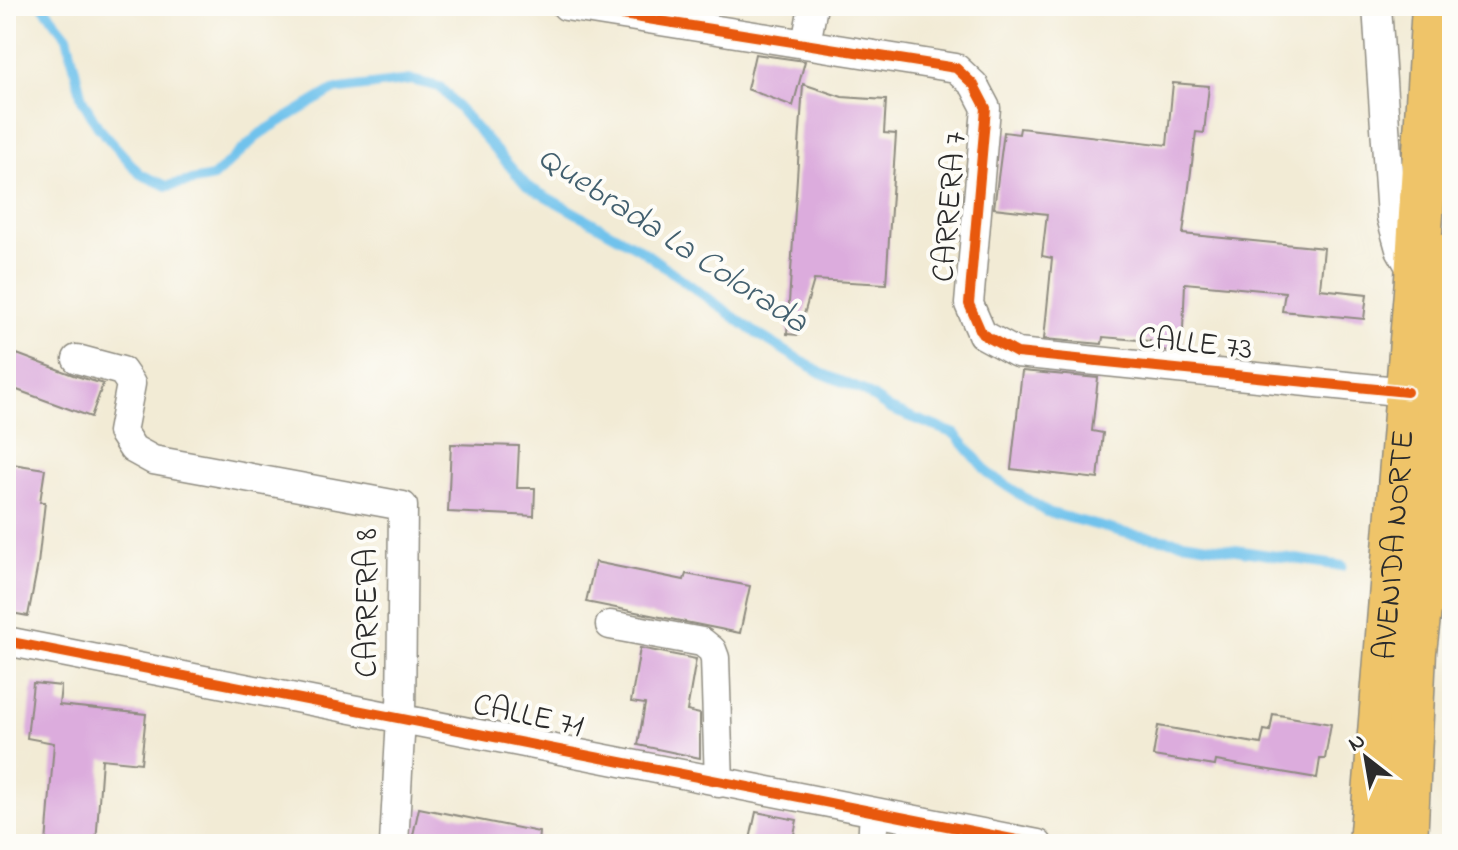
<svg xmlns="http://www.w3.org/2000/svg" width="1458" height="850" font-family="'Indie Flower',sans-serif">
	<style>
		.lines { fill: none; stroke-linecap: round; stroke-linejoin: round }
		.stream { stroke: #70c2ec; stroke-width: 10 }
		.building { fill: #dcacdd }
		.minor-casing { stroke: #8e8b80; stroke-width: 31 }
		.primary-casing { stroke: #8e8b80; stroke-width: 47 }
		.minor { stroke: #fff; stroke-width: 28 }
		.primary { stroke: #efc469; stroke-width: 44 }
		.cycleway-casing { stroke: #fdfcf7; stroke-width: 15 }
		.cycleway { stroke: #e8590c; stroke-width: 10 }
		.labels { text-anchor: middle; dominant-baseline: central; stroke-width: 8; stroke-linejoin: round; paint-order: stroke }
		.street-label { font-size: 32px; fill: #2b2b2b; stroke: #fdfcf7 }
		.water-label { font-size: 34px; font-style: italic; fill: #43606f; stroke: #fdfcf7 }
	</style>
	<rect width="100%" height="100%" fill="#fdfcf7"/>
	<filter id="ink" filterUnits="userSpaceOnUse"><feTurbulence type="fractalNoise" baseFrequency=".0125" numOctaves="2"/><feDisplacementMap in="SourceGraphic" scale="16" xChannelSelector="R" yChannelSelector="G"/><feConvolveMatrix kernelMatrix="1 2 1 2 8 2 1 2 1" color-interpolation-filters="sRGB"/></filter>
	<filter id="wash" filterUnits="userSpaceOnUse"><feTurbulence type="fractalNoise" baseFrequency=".006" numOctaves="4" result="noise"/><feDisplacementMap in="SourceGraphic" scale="32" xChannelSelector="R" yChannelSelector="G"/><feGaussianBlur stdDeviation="1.8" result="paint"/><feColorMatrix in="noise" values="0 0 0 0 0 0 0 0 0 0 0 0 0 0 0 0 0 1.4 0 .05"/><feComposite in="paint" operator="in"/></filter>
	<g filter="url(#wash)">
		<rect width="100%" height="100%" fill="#f2ebd5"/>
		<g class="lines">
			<path class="stream" d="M43 6 67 36 82 99 98 127 140 174 167 186 213 177 261 133 333 90 411 80 440 87 527 186 640 249 756 333 821 373 862 390 890 409 955 434 990 475 1047 512 1129 534 1342 566"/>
		</g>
		<g id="blocks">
			<path class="building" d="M755 54 805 61 793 106 747 89Z
				M1173 83 1209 86 1204 133 1196 132 1183 234 1324 248 1320 289 1367 294 1364 319 1282 311 1285 292 1185 283 1182 352 1150 349V341L1103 337 1102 344 1044 339 1052 258 1042 256 1047 214 994 208 1004 132 1019 134 1020 128 1167 145Z
				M803 84 842 97 886 100 884 133 896 134 886 284 814 280 798 335 787 334Z
				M17 354 73 375 103 384 91 417 9 387Z
				M1022 371 1098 378 1092 431 1103 433 1098 479 1011 469Z
				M451 444 519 446 517 488H535L534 516 448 512Z
				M6 463 45 469 40 502H45L38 564 28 616 6 612Z
				M595 562 684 580 686 574 750 586 740 633 586 602Z
				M640 648 696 659 687 711 700 714V758L638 745 645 704 631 702Z
				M33 683 61 686 59 705 146 714 141 763 102 759 96 844H46L54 743 27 738Z
				M1273 714 1331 724 1325 759H1320L1317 778 1216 761 1215 766 1153 756 1158 726 1261 744 1264 730 1270 731Z
				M419 808 539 832 538 844H411Z
				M756 812 797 820 792 844H749Z"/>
		</g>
	</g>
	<g filter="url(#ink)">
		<use href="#blocks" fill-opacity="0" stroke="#8e8b80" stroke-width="2"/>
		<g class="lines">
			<defs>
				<path id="minor" d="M566 6 956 68 974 85 986 108 969 304 982 334 1017 353 1407 392
					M1377 6 1391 217 1400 249 1413 272
					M806 44 813 6
					M77 359 122 371 131 384 122 432 133 449 153 460 403 506 401 717 394 844
					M610 625 702 642 712 650 715 658 719 783
					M6 641 1038 844
					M872 844 874 812"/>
				<g id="primary">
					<path id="s1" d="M1371 844 1417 279 1434 6"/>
					<path d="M1405 844 1414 651 1433 494 1448 256"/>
				</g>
			</defs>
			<use href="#minor" class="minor-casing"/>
			<use href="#primary" class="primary-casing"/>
			<use href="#minor" class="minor"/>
			<use href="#primary" class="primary"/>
			<defs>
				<path id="cycleway" d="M566 6 956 68 974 85 986 108 969 304 982 334 1017 353 1407 392
					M6 641 1038 844"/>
			</defs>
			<use href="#cycleway" class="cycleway-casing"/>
			<use href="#cycleway" class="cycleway"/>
		</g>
	</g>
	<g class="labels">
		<g class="street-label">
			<text transform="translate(951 207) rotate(-85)">CARRERA 7</text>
			<text transform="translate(1195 345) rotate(6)">CALLE 73</text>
			<text stroke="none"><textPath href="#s1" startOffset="300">AVENIDA NORTE</textPath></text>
			<text transform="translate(368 603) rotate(-90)">CARRERA 8</text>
			<text transform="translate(528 717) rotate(12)">CALLE 71</text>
		</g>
		<g class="water-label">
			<text transform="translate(672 241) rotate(33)">Quebrada La Colorada</text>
		</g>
	</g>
	<rect width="1458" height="850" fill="none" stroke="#fdfcf7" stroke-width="32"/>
	<g transform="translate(1366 758) rotate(329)" stroke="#fdfcf7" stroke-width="6" paint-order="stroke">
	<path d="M0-6L14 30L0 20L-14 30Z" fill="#2b2b2b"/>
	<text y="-12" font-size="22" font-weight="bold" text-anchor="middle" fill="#2b2b2b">N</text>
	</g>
</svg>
